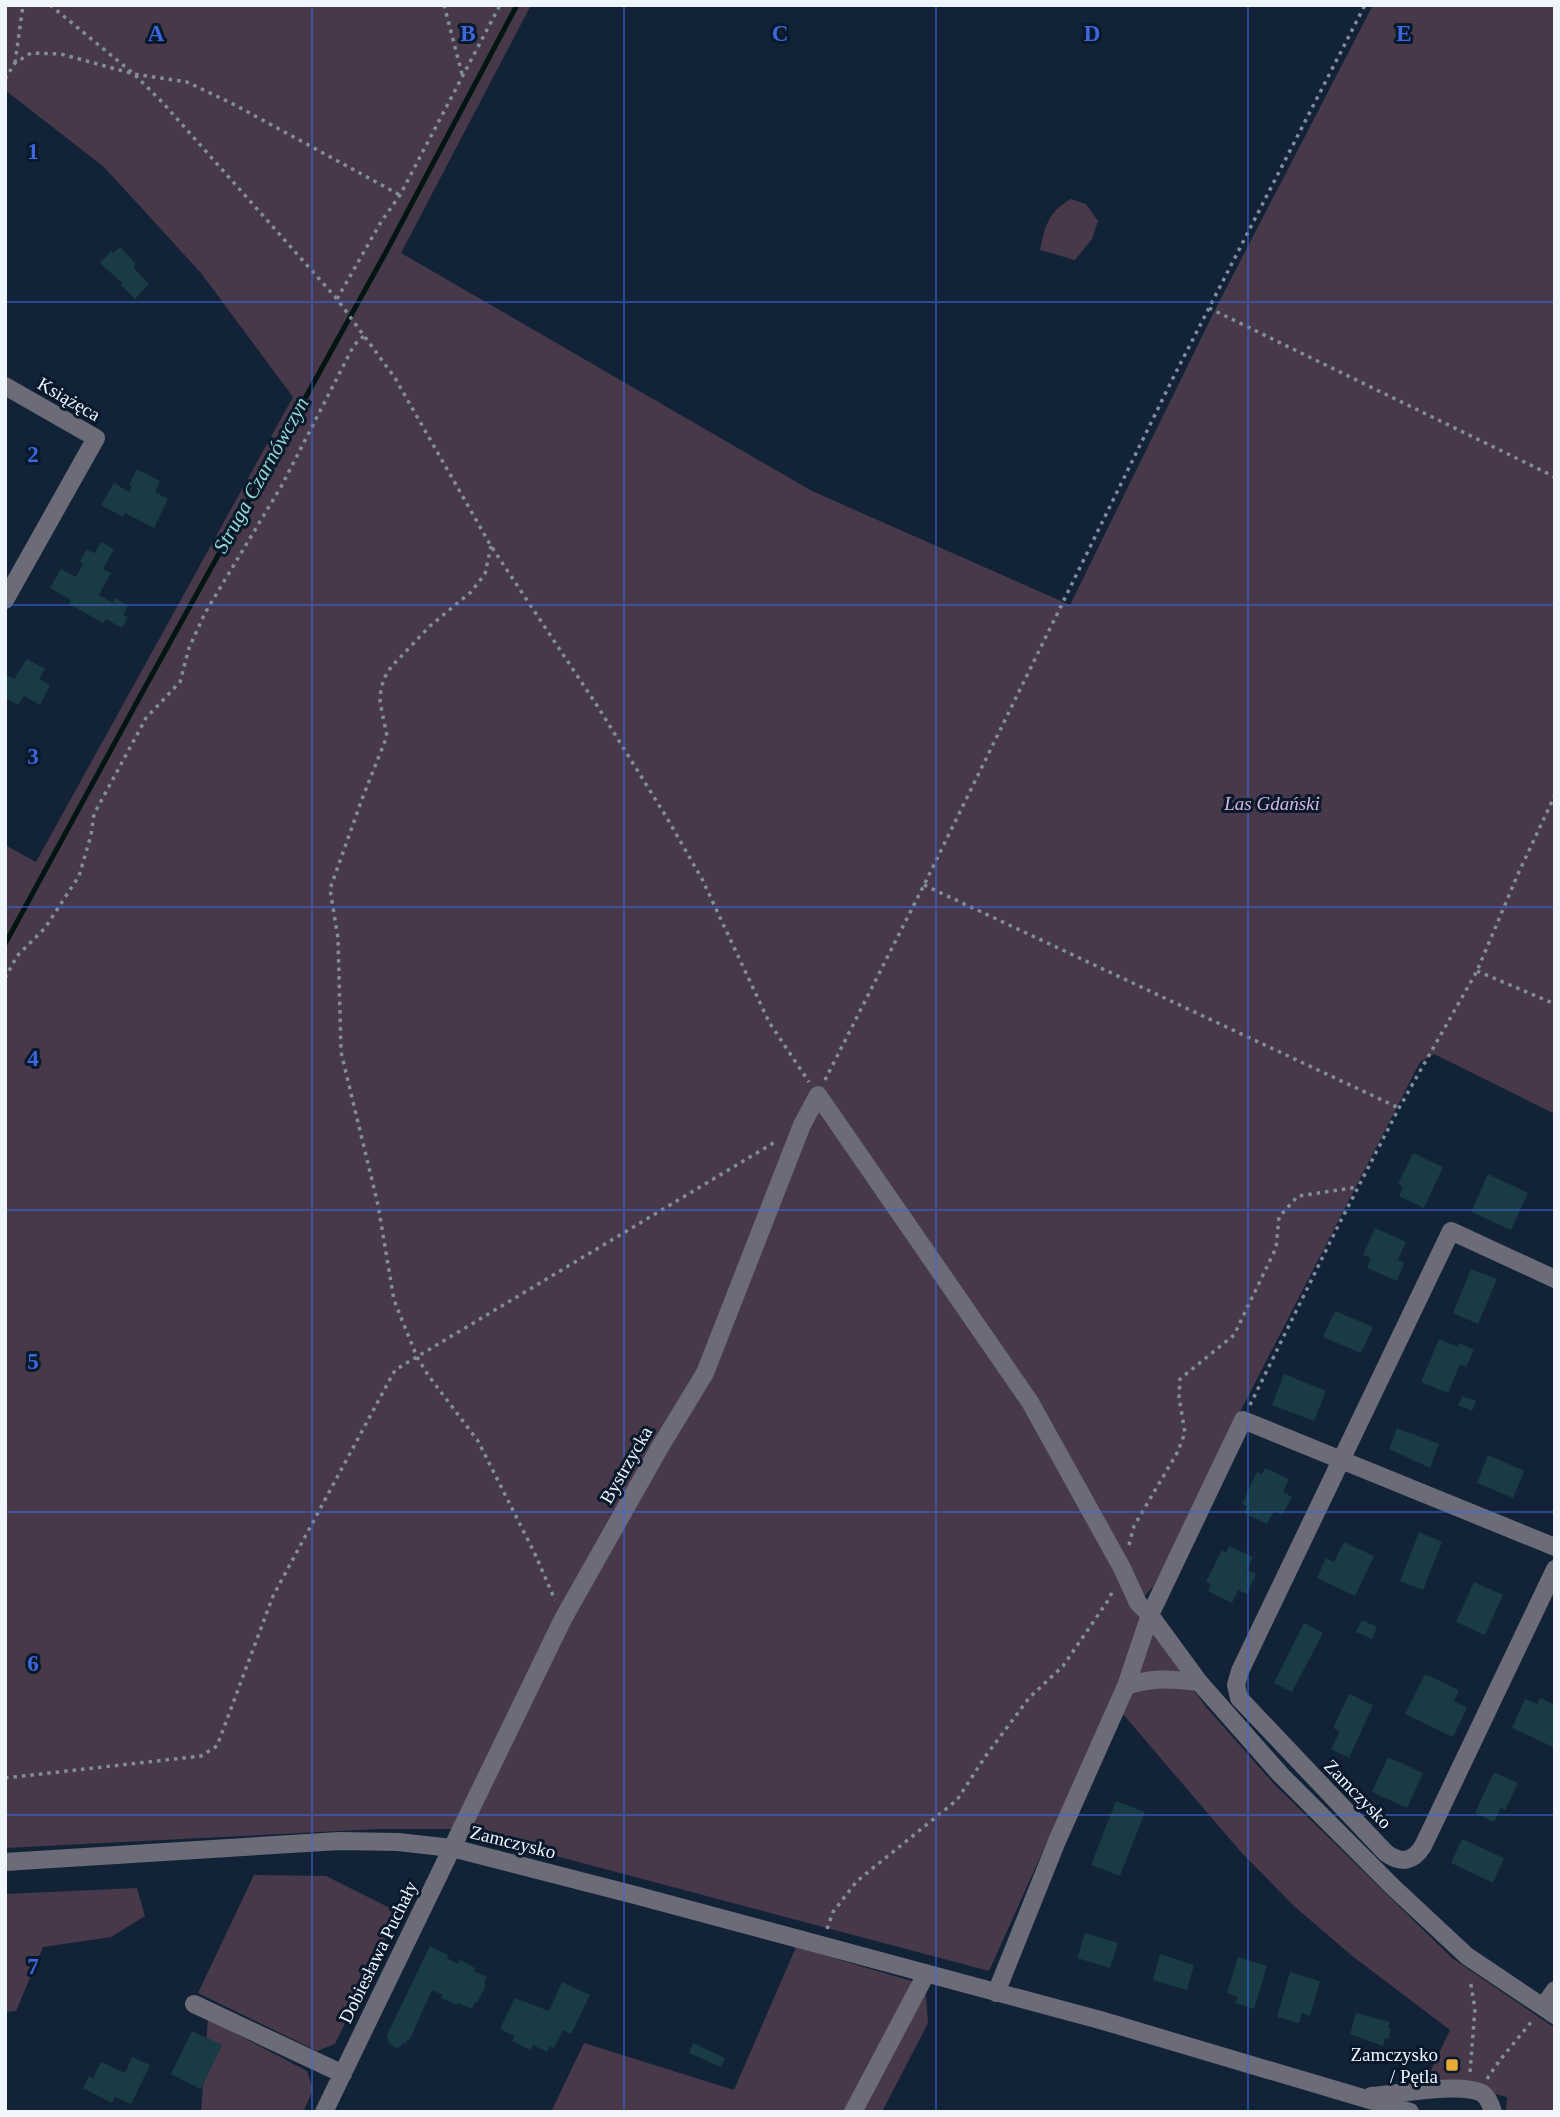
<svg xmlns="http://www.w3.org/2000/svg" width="1560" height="2117" font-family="Georgia,serif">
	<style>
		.green { fill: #473949 }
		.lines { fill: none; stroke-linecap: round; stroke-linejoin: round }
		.stream { stroke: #001511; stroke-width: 5 }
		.building { fill: #183b44 }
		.path { stroke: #818d9b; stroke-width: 3.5; stroke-dasharray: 3.5 5; stroke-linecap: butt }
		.minor { stroke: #6c6b78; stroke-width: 18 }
		.grid { fill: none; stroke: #3c67de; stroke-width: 2; stroke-opacity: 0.55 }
		.poi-dot { fill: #e7ac36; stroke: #08192c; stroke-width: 2.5 }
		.labels { text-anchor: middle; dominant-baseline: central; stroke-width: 6; stroke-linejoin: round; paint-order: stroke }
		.street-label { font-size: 19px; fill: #eff6fe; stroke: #08192c }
		.park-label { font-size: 19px; font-style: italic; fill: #dab5e1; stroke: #08192c }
		.poi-label { font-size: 19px; fill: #eff6fe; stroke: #08192c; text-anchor: end }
		.water-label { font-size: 21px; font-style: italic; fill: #92dacf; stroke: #08192c }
		.grid-label { font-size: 23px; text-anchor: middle; font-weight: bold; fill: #3c67de; stroke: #08192c; stroke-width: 6; stroke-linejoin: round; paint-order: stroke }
	</style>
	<rect width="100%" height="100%" fill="#122337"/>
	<path class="green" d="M5 5H531L401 253 812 491 1070 605 1218 304 1373 5H1555V1114L1434 1054 1420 1062 1240 1412 1153 1587 1134 1607 1206 1707 1275 1785 1452 1958 1552 2026 1555 2021V2112H1506L1507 2097 1448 2082 1426 2081 1450 2030 1351 1955 1294 1906 1240 1851 1111 1700 989 1971 454 1829H379L5 1848V845L36 862 293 397 201 273 104 167 5 90Z
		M1071 199 1086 204 1098 221 1092 239 1075 260 1040 250C1046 225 1047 213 1071 199Z
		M254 1875 326 1876 398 1912 335 2044 317 2051 198 1993Z
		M137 1888 145 1916 111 1937 43 1947 16 2011 5 2012V1894Z
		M796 1947 925 1985 928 2023 882 2112H551L584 2043 734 2090Z
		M208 2019 307 2071 313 2090 303 2112H201Z"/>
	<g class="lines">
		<path class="stream" d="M5 944 143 691 386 252 517 5"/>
	</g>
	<path class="building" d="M120 247 136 264 133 267 149 284 135 299 121 285 122 283 100 263 111 251 113 253Z
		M137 469 160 481 155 492 168 499 154 528 125 513 123 517 101 505 114 483 129 492 132 486 129 485Z
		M101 542 114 549 103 569 111 573 99 595 113 603 115 598 128 605 123 615 128 617 122 628 106 619 103 623 69 604 71 600 50 588 61 569 76 577 83 564 80 562 86 550 95 553Z
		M27 659 45 669 39 679 50 685 40 705 24 696 18 705 5 698V674L14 679Z
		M1413 1153 1443 1167 1424 1208 1399 1196 1403 1187 1398 1184Z
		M1488 1174 1528 1193 1511 1230 1471 1212Z
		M1375 1228 1406 1242 1398 1260 1404 1263 1397 1281 1367 1268 1371 1258 1363 1255Z
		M1471 1269 1497 1279 1478 1324 1453 1313Z
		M1335 1311 1373 1327 1361 1353 1323 1337Z
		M1439 1339 1458 1347 1459 1343 1474 1350 1466 1367 1460 1364 1448 1393 1421 1382Z
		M1284 1374 1326 1391 1314 1421 1272 1405Z
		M1462 1396 1476 1401 1472 1411 1458 1405Z
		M1397 1428 1439 1444 1430 1468 1389 1449Z
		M1488 1455 1524 1471 1513 1498 1477 1483Z
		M1265 1468 1289 1479 1283 1492 1292 1497 1282 1515 1274 1511 1267 1524 1244 1513 1247 1506 1242 1504 1257 1472 1262 1474Z
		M1419 1532 1442 1542 1423 1590 1400 1581Z
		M1344 1542 1374 1556 1355 1596 1317 1578 1326 1558 1334 1562Z
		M1229 1546 1253 1557 1247 1570 1256 1574 1247 1594 1238 1590 1232 1603 1208 1591 1211 1584 1206 1582 1222 1550 1226 1553Z
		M1474 1582 1503 1595 1485 1635 1456 1622Z
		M1362 1620 1377 1627 1372 1639 1356 1632Z
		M1304 1623 1323 1633 1292 1692 1274 1683Z
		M1425 1674 1459 1690 1454 1701 1467 1708 1453 1737 1405 1714Z
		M1349 1694 1373 1705 1349 1758 1331 1749 1340 1731 1333 1728Z
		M1540 1698 1555 1705V1748L1512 1728 1525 1699 1537 1704Z
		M1388 1757 1423 1773 1407 1808 1372 1792Z
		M1494 1772 1518 1783 1505 1810 1501 1808 1494 1822 1475 1813Z
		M1116 1801 1145 1812 1120 1876 1091 1865Z
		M1462 1839 1504 1858 1493 1883 1451 1863Z
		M1085 1933 1118 1943 1110 1968 1077 1958Z
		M430 1946 448 1955 447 1958 458 1964 460 1960 475 1968 474 1971 487 1977 484 1984 486 1985 477 2003 475 2002 472 2009 458 2003 457 2005 441 1998 443 1995 432 1990 409 2041 407 2040 406 2044 404 2043 398 2048 394 2047 389 2043 387 2035Z
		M1160 1954 1194 1965 1187 1990 1153 1980Z
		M1238 1957 1267 1966 1254 2009 1235 2003 1238 1997 1227 1993Z
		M1290 1972 1320 1981 1310 2016 1302 2013 1299 2023 1277 2017Z
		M562 1982 590 1995 571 2034 563 2030 554 2048 550 2046 547 2052 533 2045 530 2050 512 2041 514 2036 500 2029 515 1998 549 2011Z
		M1356 2013 1390 2022 1388 2028 1391 2029 1388 2039 1385 2038 1383 2046 1350 2034Z
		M192 2031 222 2045 201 2089 171 2074Z
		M693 2043 725 2058 721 2067 689 2053Z
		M132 2057 150 2065 131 2104 115 2097 112 2103 83 2088 89 2076 93 2078 101 2062 125 2073Z"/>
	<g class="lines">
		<path class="path" d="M50 5 134 74 163 103 337 299 395 378 491 546 598 707 667 818 702 879 769 1022 809 1082
			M444 5 462 74
			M15 63 23 5
			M5 79 15 63 31 53 61 54 134 74 187 82 235 105 400 195
			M337 299 381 222 400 195 500 5
			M1209 308 1555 477
			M491 546 485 574 471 592 430 626 391 667 385 677 381 688 380 702 387 736 362 799 330 889 338 938 341 1052 378 1205 394 1300 417 1357 428 1375 478 1441 535 1554 555 1600
			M924 885 1399 1108
			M1477 971 1555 1004
			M5 978 17 956 45 928 79 876 91 835 94 814 146 718 180 682 189 648 205 613 282 485 354 345 364 336
			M825 1080 924 885 1174 376 1365 5
			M1250 1405 1335 1232 1399 1108 1477 971 1518 874 1555 795
			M1129 1545 1134 1526 1177 1453 1185 1433 1179 1397 1180 1379 1234 1335 1276 1248 1279 1217 1298 1196 1358 1187
			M5 1778 201 1756 217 1746 273 1596 395 1370 775 1142
			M827 1929 833 1912 857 1881 957 1800 985 1757 1029 1698 1063 1666 1109 1599 1112 1592
			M1470 2072 1475 2009 1470 1979
			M1487 2079 1500 2060 1532 2021"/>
		<path class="minor" d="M5 386 96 438 5 600
			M1555 1279 1451 1231 1240 1671 1236 1685 1239 1698 1386 1853C1401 1864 1413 1862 1423 1846L1555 1569
			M1126 1686C1153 1677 1171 1679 1199 1682
			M5 1862 339 1841 398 1842 452 1848 635 1895 1100 2020 1410 2112
			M996 1993 1057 1841 1126 1686 1150 1615 1243 1420 1555 1547
			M194 2004 343 2074
			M1543 2007 1555 1990
			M1371 2096C1397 2094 1461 2082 1482 2093 1488 2097 1491 2105 1493 2112
			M324 2112 563 1619 660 1447 705 1373 802 1125 818 1095 1030 1402 1122 1568 1138 1603 1150 1615 1199 1682 1281 1775 1394 1888 1467 1956 1555 2015
			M853 2112 926 1974"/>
	</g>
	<path class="grid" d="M312 5V2112M624 5V2112M936 5V2112M1248 5V2112M5 302H1555M5 605H1555M5 907H1555M5 1210H1555M5 1512H1555M5 1815H1555"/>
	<rect class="poi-dot" x="1445" y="2058" width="14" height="14" rx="3.5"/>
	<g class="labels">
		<g class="street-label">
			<text transform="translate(69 399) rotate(30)">Książęca</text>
			<text transform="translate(626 1465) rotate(-60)">Bystrzycka</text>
			<text transform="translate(1358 1794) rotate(46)">Zamczysko</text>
			<text transform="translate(513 1842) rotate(14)">Zamczysko</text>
			<text transform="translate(378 1952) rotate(-64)">Dobiesława Puchały</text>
		</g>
		<g class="park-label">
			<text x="1272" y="803">Las Gdański</text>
		</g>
		<g class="poi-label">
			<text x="1438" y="2054">Zamczysko<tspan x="1438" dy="22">/ Pętla</tspan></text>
		</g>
		<g class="water-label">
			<text transform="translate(261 475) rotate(-61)">Struga Czarnówczyn</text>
		</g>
	</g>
	<g class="grid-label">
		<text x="156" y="41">A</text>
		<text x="468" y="41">B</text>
		<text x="780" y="41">C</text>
		<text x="1092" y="41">D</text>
		<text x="1404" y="41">E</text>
		<text x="33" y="159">1</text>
		<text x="33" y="462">2</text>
		<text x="33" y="764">3</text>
		<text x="33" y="1066">4</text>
		<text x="33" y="1369">5</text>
		<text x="33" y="1671">6</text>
		<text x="33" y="1974">7</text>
	</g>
	<rect width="1560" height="2117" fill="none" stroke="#eff6fe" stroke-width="14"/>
</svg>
